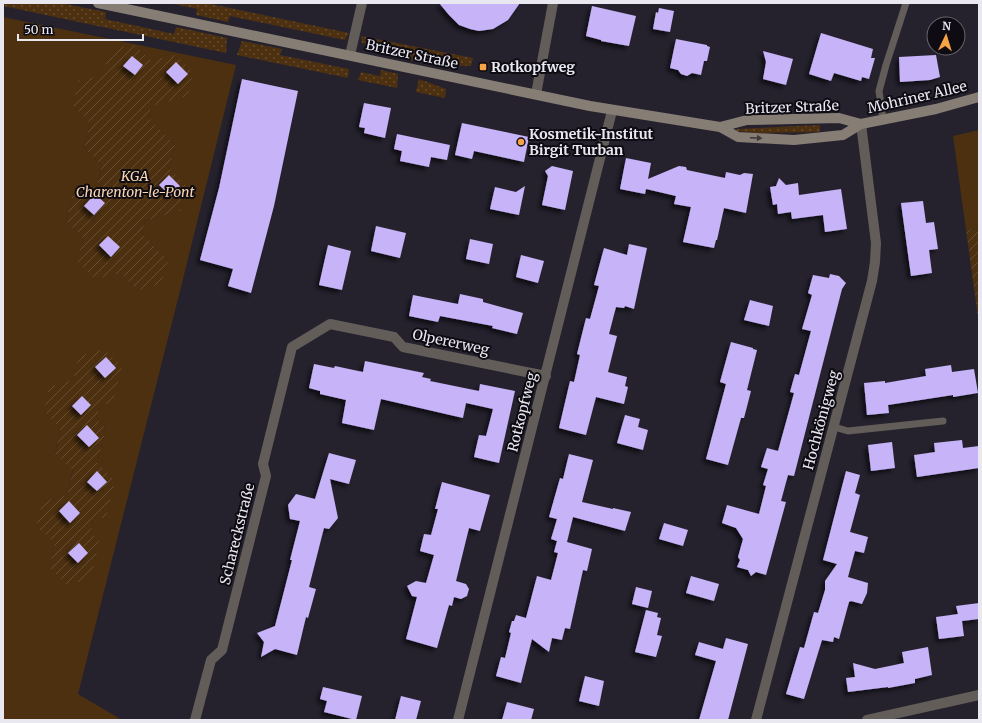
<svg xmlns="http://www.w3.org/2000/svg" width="982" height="723" font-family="Merriweather,serif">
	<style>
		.grass { fill: url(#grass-dots) }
		.park { fill: #4c3010; fill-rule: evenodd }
		.garden { fill: url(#garden-furrows) }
		.building { fill: #c6b3f8; filter: url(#shadow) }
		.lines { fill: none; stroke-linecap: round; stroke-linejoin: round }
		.lane { stroke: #625d58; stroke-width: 7 }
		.street { stroke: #625d58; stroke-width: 10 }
		.secondary { stroke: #867d75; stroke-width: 10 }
		.oneway { fill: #3e393a }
		.poi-dot { fill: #f5a345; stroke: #0e0c12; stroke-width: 1.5 }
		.labels { text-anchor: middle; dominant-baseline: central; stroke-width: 4; stroke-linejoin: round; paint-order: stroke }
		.street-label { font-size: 14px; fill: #e9e7f0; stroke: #0e0c12 }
		.poi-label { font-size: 14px; font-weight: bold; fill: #e9e7f0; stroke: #0e0c12; text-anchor: start }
		.park-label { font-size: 14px; font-style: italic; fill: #f9d6b3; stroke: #0e0c12 }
	</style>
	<defs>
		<pattern id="grass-dots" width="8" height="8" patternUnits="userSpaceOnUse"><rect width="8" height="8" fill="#4c3010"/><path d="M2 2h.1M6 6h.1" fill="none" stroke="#664e33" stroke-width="1.8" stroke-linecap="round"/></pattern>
		<pattern id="garden-furrows" width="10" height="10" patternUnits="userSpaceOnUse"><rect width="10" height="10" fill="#4c3010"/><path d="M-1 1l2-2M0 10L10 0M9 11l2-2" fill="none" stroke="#664e33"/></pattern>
		<filter id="shadow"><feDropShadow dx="-3.5" dy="3.5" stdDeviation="2" flood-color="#0009"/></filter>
	</defs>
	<rect width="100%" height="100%" fill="#25222e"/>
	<path class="grass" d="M3 3H60L106 12 105 19 174 34 176 27 227 38 226 53 3 6Z
		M170 3H206L349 33 345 40 230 16 228 22 196 15 197 9Z
		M361 36 473 58 471 66 438 65 403 59 404 52 362 43Z
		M242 41 282 49 280 55 349 69 348 78 237 55Z
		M381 70 398 74 397 88 358 80 361 72 380 76Z
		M419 79 446 89 445 98 416 92Z
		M820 125V132L756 133 737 131 736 129Z"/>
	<path class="park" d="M3 17 236 65 180 291 78 694 122 720H3ZM103 75 151 106 149 119 175 145 169 168 180 211 145 221 142 233 168 260 137 290 120 273 78 261 83 238 66 221 72 196 96 189 102 165 84 148 90 123 73 106ZM73 380 100 406 97 418 106 429 97 463 93 520 91 533 49 567 55 543 43 501 67 495 73 469 55 454 60 428 44 411Z
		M979 130V228L966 230 953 136Z"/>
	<path class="garden" d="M133 44 151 60 176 55 193 72 188 96 151 106 149 118 175 145 169 168 186 186 180 211 145 221 142 233 168 260 161 284 137 290 120 273 95 279 77 261 83 238 66 221 72 196 96 189 102 165 84 148 90 123 73 106 78 81 103 75 109 51Z
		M979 228V325L966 230Z
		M104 349 122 367 113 401 100 406 97 418 106 429 97 463 115 481 106 517 93 520 91 533 99 542 91 578 67 585 49 567 55 543 36 526 43 501 67 495 73 470 55 454 60 429 44 411 49 387 73 380 79 356Z"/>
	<path class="building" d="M439 3H520L508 20 493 29 479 31 470 29 459 25 449 15Z
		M592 6 636 16 629 46 601 41V40L586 36Z
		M659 8 674 11 670 32 653 29 656 12 658 13Z
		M821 33 873 49 871 58H875L869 79 862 77 861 81 834 73 831 81 809 74Z
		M676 39 707 45V46L710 47 707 61H704L701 75 692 73 687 76 681 74 678 70 670 68Z
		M763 51 793 59 786 85 763 79 766 62Z
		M936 55 940 77 930 80 900 82 899 57Z
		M132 56 143 65 135 75 123 66Z
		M176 62 188 74 178 84 166 72Z
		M242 79 298 91 274 206 251 293 228 286 233 269 200 260 219 188Z
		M364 103 391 108 385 138 364 133 365 128 359 127Z
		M462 123 529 137 524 162 474 151 472 159 455 155Z
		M397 134 450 145 447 160 431 157 429 167 400 161 402 151 394 149Z
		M626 158 651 163 648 179 679 166 686 167 687 170 725 178 726 172 740 175 744 173 753 174 746 213 724 208 717 240H716L714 248 683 242 691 207 674 204 676 196 646 189 645 194 620 189Z
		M552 166 573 171 565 210 542 205 548 176 545 171Z
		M169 175 180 186 171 196 159 185Z
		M779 178 786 185 798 183 799 195 841 189 847 229 825 232 823 215 792 219 791 212 778 214 777 204 773 205 770 187 776 186Z
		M525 186 519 215 490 209 495 187 516 192Z
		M95 194 105 203 94 215 84 206Z
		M923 201 926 223 934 222 938 249 929 250 932 273 911 276 901 203Z
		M376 226 406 233 400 258 371 251Z
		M108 236 120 247 111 257 99 245Z
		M470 239 493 244 489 264 466 259Z
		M629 244 647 248 634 309 625 306 624 308 616 307 609 334 617 336 608 372 627 377 625 386 628 387 624 404 596 397 586 435 559 428 570 381 574 382 580 355 577 354 586 318 590 319 599 286 594 285 604 248 627 255Z
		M328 245 351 251 342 290 319 285Z
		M521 255 544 261 538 283 516 277Z
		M830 274 839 276 846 283 842 289 794 476 788 475 781 501 786 502 766 575 756 572 751 576 748 570 737 567 740 560 738 557 743 539 736 528 722 523 727 505 759 514 766 486 763 485 768 469 761 467 767 448 778 451 794 393 790 392 795 374 799 375 811 331 802 329 812 295 808 293 813 275 829 278Z
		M460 294 483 299V302L523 313 517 334 492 328 493 326 440 316 438 322 409 316 413 295 458 304Z
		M750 300 773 306 769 326 744 320Z
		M731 342 753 348V349L757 350 747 390 751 391 744 418H741L728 465 706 459 726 384 720 382Z
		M106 357 116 368 105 378 95 367Z
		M365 361 424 373 422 377 431 379 430 381 479 391 480 384 515 391 499 463 474 457 479 435 486 436 493 409 466 403 463 418 381 399 374 430 342 423 346 400 320 394V391L309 388 314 364 334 368 335 366 363 372Z
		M951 365 952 372 974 369 978 393 953 397V395L888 405 889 413 867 415 864 383 885 381V383L926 376 925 369Z
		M82 396 91 405 81 415 72 406Z
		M625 415 640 419 638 427 648 430 643 450 617 443Z
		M87 425 99 438 89 447 77 435Z
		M962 440 963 448 979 446V468L917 477 914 455 935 452 934 443Z
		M892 442 895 468 871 471 868 445Z
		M329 453 356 460 349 484 330 479 338 518 329 529 324 528 309 587 316 589 308 618 306 617 297 655 275 649 261 657 264 642 257 633 275 626 292 560H290L300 521 290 519 288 505 296 494 315 499Z
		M569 454 593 460 582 502 613 509V508L631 512 625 531 573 517 567 542 592 549 587 571 583 570 570 629 565 628 562 640 552 638 549 652 532 639 521 683 496 676 501 657 505 658 511 633 509 632 512 621H514L516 615 526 618 537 576 551 580 558 553 554 552 557 541 551 539 557 519 549 517 560 478 563 479Z
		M97 471 107 482 97 491 87 482Z
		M846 471 860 475 855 493 860 495 850 532 868 537 864 553 855 551 848 577 868 583 867 593 862 604 851 601 849 602 839 639 834 637 833 642 822 640 804 699 786 694 800 647 804 648 814 612 818 613 825 590V581L837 564 823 560Z
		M442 482 490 495 480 531 469 528 456 581 466 584 469 589 467 596 461 599 454 597 452 606 449 605 437 648 406 639 417 597 412 596 407 586 416 581 426 583 434 555 420 551 424 534 431 535 438 509H435Z
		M69 501 80 513 70 523 59 511Z
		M664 523 688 530 683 546 659 539Z
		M79 543 88 553 78 563 68 553Z
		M691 576 719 584 714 601 686 593Z
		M636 587 652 591 648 608 632 604Z
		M979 603V619L962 621 964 636 939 639 936 617 958 614 956 606Z
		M646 610 658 613 657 617 661 618 657 635 662 636 656 657 635 652Z
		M726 638 748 644 728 720H699L716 661 695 655 699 642 723 649Z
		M928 647 932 675 915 679V683L888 688V687L848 692 846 678 855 677 853 663 875 669 904 663 902 652Z
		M585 676 604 681 599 706 579 701Z
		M323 687 362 696 356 720 324 712 327 701 320 699Z
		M401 696 421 701 416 720H395Z
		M507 702 534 709 531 720H502Z"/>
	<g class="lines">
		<path class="lane" d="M883 119 879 91 886 65 906 3
			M834 427 848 431 943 421"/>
		<path class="street" d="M350 55 362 3
			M536 94 553 3
			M195 720 211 660 222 650 266 476 263 464 292 347 330 324 394 337 403 347 546 376
			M458 720 612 111
			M756 720 872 281 875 262 876 243 861 124
			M867 720 979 695"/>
		<path class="secondary" d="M98 3 590 106 720 127 738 137 794 140 843 135 861 124 936 109 979 97
			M720 127 747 120 839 118 861 124"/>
	</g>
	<defs><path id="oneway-solid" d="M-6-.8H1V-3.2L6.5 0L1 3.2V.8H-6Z"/></defs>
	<use class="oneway" href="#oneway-solid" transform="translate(756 138) rotate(3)"/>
	<g class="poi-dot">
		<rect x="479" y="63" width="8" height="8" rx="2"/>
		<circle cx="521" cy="142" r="4"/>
	</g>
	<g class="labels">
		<g class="street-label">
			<text transform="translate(412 54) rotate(12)">Britzer Straße</text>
			<text transform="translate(917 97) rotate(-13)">Mohriner Allee</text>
			<text transform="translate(792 107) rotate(-2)">Britzer Straße</text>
			<text transform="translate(451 342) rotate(12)">Olpererweg</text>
			<text transform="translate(522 412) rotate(-76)">Rotkopfweg</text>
			<text transform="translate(821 420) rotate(-75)">Hochkönigweg</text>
			<text transform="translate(237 534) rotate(-76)">Schareckstraße</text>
		</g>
		<g class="poi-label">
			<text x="491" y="67">Rotkopfweg</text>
			<text x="529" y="134">Kosmetik-Institut<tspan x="529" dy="16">Birgit Turban</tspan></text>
		</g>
		<g class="park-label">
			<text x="135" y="176">KGA<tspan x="135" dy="16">Charenton-le-Pont</tspan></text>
		</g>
	</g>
	<rect width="982" height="723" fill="none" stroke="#e9e7f0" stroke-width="8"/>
	<g transform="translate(946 36) rotate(4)"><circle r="19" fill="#0e0c12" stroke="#66646b"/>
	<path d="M0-3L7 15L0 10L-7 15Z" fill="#f5a345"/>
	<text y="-6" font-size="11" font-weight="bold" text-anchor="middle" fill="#e9e7f0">N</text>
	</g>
	<path d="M18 34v6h125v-6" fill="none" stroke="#e9e7f0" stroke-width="2"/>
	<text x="24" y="34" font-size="12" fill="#e9e7f0" stroke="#0e0c12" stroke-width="3" paint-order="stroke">50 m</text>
</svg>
